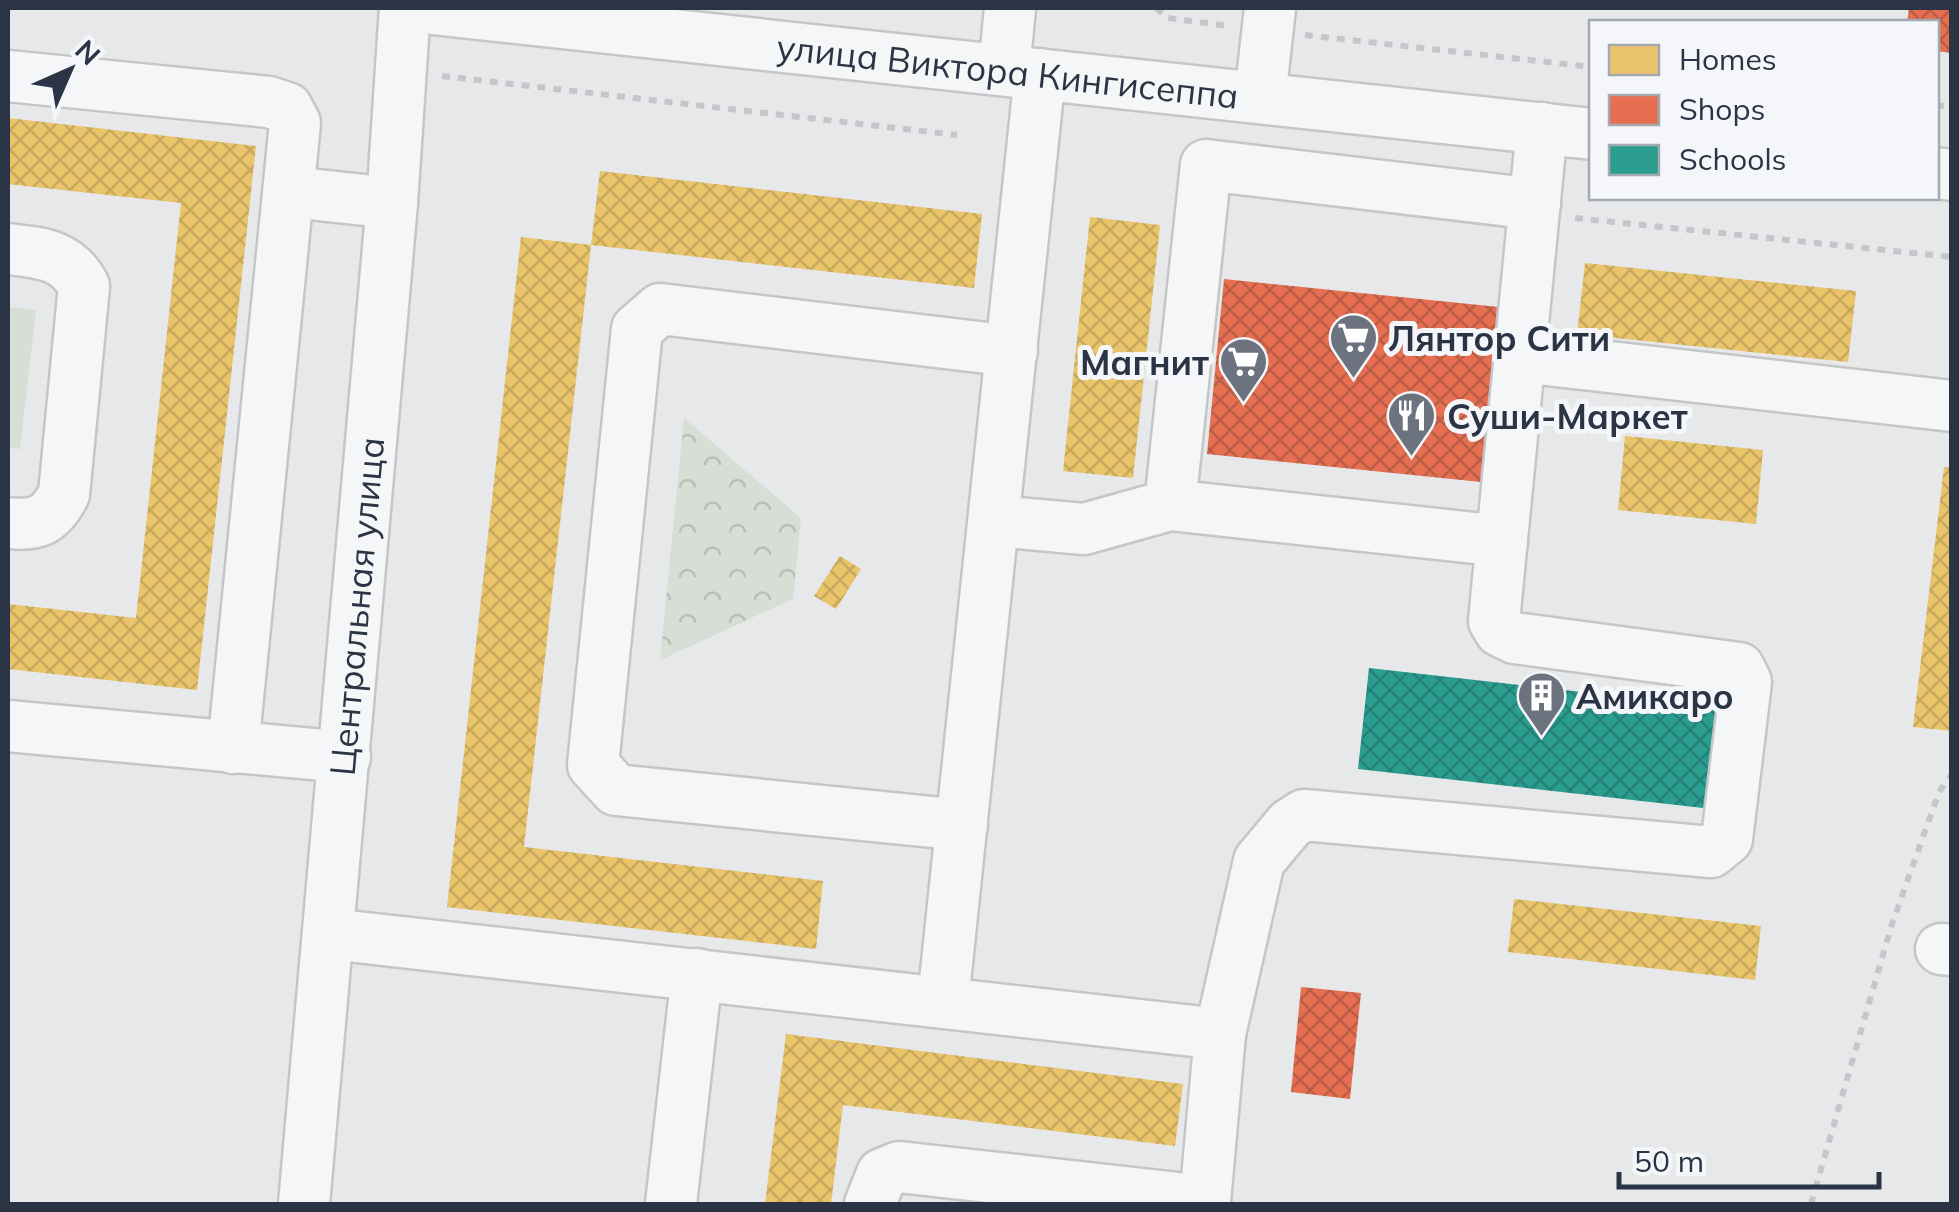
<svg xmlns="http://www.w3.org/2000/svg" width="1959" height="1212" font-family="Mulish,sans-serif">
	<style>
		.park { fill: url(#park-crowns) }
		.pitch { fill: #d6ded6 }
		.homes { fill: url(#homes-cross-hatch) }
		.shops { fill: url(#shops-cross-hatch) }
		.schools { fill: url(#schools-cross-hatch) }
		.lines { fill: none; stroke-linecap: round; stroke-linejoin: round }
		.minor-casing { stroke: #c4c6c8; stroke-width: 55 }
		.path { stroke: #c5c6ca; stroke-width: 6; stroke-dasharray: 8 8; stroke-linecap: butt }
		.minor { stroke: #f5f6f7; stroke-width: 50 }
		.labels { text-anchor: middle; dominant-baseline: central; stroke-width: 10; stroke-linejoin: round; paint-order: stroke }
		.street-label { font-size: 35px; fill: #2b3445; stroke: #f4f6f9 }
		.poi-label { font-size: 35px; font-weight: bold; fill: #2b3445; stroke: #f4f6f9; text-anchor: start }
	</style>
	<defs>
		<pattern id="park-crowns" width="20" height="18" patternUnits="userSpaceOnUse" patternTransform="scale(2.5)"><rect width="20" height="18" fill="#d6ded6"/><path d="M2 6a3 3 0 1 1 6 0M12 15a3 3 0 1 1 6 0" fill="none" stroke="#b8bfb9"/></pattern>
		<pattern id="homes-cross-hatch" width="8" height="8" patternUnits="userSpaceOnUse" patternTransform="scale(2.5)"><rect width="8" height="8" fill="#e9c46a"/><path d="M0 0l8 8M0 8l8-8" fill="none" stroke="#c8a95d"/></pattern>
		<pattern id="shops-cross-hatch" width="8" height="8" patternUnits="userSpaceOnUse" patternTransform="scale(2.5)"><rect width="8" height="8" fill="#e76f51"/><path d="M0 0l8 8M0 8l8-8" fill="none" stroke="#bb5c45"/></pattern>
		<pattern id="schools-cross-hatch" width="8" height="8" patternUnits="userSpaceOnUse" patternTransform="scale(2.5)"><rect width="8" height="8" fill="#2a9d8f"/><path d="M0 0l8 8M0 8l8-8" fill="none" stroke="#248177"/></pattern>
	</defs>
	<rect width="100%" height="100%" fill="#e6e8ea"/>
	<path class="park" d="M684 418 801 518 793 599 660 660Z"/>
	<path class="pitch" d="M8 307 36 310 20 449 8 448Z"/>
	<path class="homes" d="M8 118 256 146 197 690 8 669V604L136 618 181 203 8 184Z
		M600 171 982 214 974 288 591 245Z
		M1090 217 1160 225 1133 478 1063 471Z
		M521 237 591 245 524 847 823 881 816 949 447 907Z
		M1585 263 1856 291 1848 362 1577 334Z
		M1625 436 1763 450 1756 524 1618 510Z
		M1944 467 1952 468V731L1913 727Z
		M840 556 861 569 836 609 814 596Z
		M1514 899 1761 926 1755 980 1508 952Z
		M786 1034 1183 1084 1175 1146 843 1105 831 1204H765Z"/>
	<path class="shops" d="M1909 8H1952V53L1936 51V22H1907Z
		M1224 279 1499 307 1481 482 1207 454Z
		M1301 987 1361 993 1350 1099 1291 1092Z"/>
	<path class="schools" d="M1369 668 1724 708 1712 809 1358 769Z"/>
	<g class="lines">
		<defs>
			<g id="minor">
				<path id="s1" d="M423 8 1592 134"/>
				<path d="M1004 70 1010 8"/>
				<path d="M8 76 269 102 287 108 295 123 233 748"/>
				<path d="M1260 98 1270 8"/>
				<path d="M1936 173 1952 175"/>
				<path d="M290 192 392 203"/>
				<path d="M8 249C41 253 67 254 84 286L64 494C50 521 37 526 8 523"/>
				<path d="M1522 357 1952 406"/>
				<path d="M1170 505 1502 541"/>
				<path d="M994 521 1084 529 1170 505 1206 165 1535 204"/>
				<path d="M8 726 345 757"/>
				<path d="M962 825 616 790 593 765 637 329 660 309 1012 351"/>
				<path d="M330 934 1220 1034 1205 1201 899 1167 882 1174 870 1204"/>
				<path d="M1941 949 1952 950"/>
				<path d="M943 1001 1040 74"/>
				<path d="M1220 1034 1259 861 1290 824 1304 815 1711 852 1727 839 1746 682 1739 668 1514 638 1500 631 1494 621 1542 128"/>
				<path id="s2" d="M304 1204 392 203 405 8"/>
				<path d="M671 1204 697 974"/>
			</g>
		</defs>
		<use href="#minor" class="minor-casing"/>
		<path class="path" d="M1156 8 1168 18 1228 26
			M1305 35 1592 67
			M442 76 957 135
			M1936 105 1952 107
			M1575 218 1952 257
			M1811 1204 1891 927 1939 792 1952 774"/>
		<use href="#minor" class="minor"/>
	</g>
	<defs>
		<symbol id="supermarket-pin" viewBox="-11 -11 22 30"><path d="M0 17L-7.5 6A9.5 9.5 0 1 1 7.5 6Z" fill="#6c737f" stroke="#f4f6f9"/><path d="M-6-5.5h2.5l.6 2H6L4.5 2H-2.5L-4.4-4H-6ZM-1.5 3.2a1.3 1.3 0 1 0 .1 0ZM3 3.2a1.3 1.3 0 1 0 .1 0Z" fill="#fff"/></symbol>
		<symbol id="restaurant-pin" viewBox="-11 -11 22 30"><path d="M0 17L-7.5 6A9.5 9.5 0 1 1 7.5 6Z" fill="#6c737f" stroke="#f4f6f9"/><path d="M-5-6h1v4h1v-4h1v4h1v-4h1v5L-1.5 .5V6h-2V.5L-5-1ZM5-6V6H3V1.5H1.5Q1.5-4 5-6Z" fill="#fff"/></symbol>
		<symbol id="building-pin" viewBox="-11 -11 22 30"><path d="M0 17L-7.5 6A9.5 9.5 0 1 1 7.5 6Z" fill="#6c737f" stroke="#f4f6f9"/><path d="M-4-6H4V6H1V3H-1V6H-4ZM-2.5-4.3h1.7v1.8h-1.7ZM.8-4.3h1.7v1.8H.8ZM-2.5-1h1.7V.8h-1.7ZM.8-1h1.7V.8H.8Z" fill="#fff"/></symbol>
	</defs>
	<g fill-rule="evenodd">
		<use href="#supermarket-pin" x="1326" y="310" width="55" height="75"/>
		<use href="#supermarket-pin" x="1216" y="334" width="55" height="75"/>
		<use href="#restaurant-pin" x="1384" y="388" width="55" height="75"/>
		<use href="#building-pin" x="1514" y="668" width="55" height="75"/>
	</g>
	<g class="labels">
		<g class="street-label">
			<text stroke="none"><textPath href="#s1" startOffset="588">улица Виктора Кингисеппа</textPath></text>
			<text stroke="none"><textPath href="#s2" startOffset="600">Центральная улица</textPath></text>
		</g>
		<g class="poi-label">
			<text x="1388" y="338">Лянтор Сити</text>
			<text x="1209" y="362" text-anchor="end">Магнит</text>
			<text x="1447" y="416">Суши-Маркет</text>
			<text x="1576" y="696">Амикаро</text>
		</g>
	</g>
	<rect width="1959" height="1212" fill="none" stroke="#2b3445" stroke-width="20"/>
	<rect x="1589" y="20" width="350" height="180" fill="#f4f6f9" stroke="#a4a8b1" stroke-width="2.5"/>
	<rect x="1609" y="45" width="50" height="30" fill="#e9c46a" stroke="#a4a8b1" stroke-width="2.5"/>
	<text x="1679" y="70" font-size="30" fill="#2b3445">Homes</text>
	<rect x="1609" y="95" width="50" height="30" fill="#e76f51" stroke="#a4a8b1" stroke-width="2.5"/>
	<text x="1679" y="120" font-size="30" fill="#2b3445">Shops</text>
	<rect x="1609" y="145" width="50" height="30" fill="#2a9d8f" stroke="#a4a8b1" stroke-width="2.5"/>
	<text x="1679" y="170" font-size="30" fill="#2b3445">Schools</text>
	<g transform="translate(70 70) rotate(45)" stroke="#f4f6f9" stroke-width="8" paint-order="stroke">
	<path d="M0-8L18 38L0 25L-18 38Z" fill="#2b3445"/>
	<text y="-15" font-size="28" font-weight="bold" text-anchor="middle" fill="#2b3445">N</text>
	</g>
	<path d="M1619 1172v15h260v-15" fill="none" stroke="#2b3445" stroke-width="5"/>
	<text x="1634" y="1172" font-size="30" fill="#2b3445" stroke="#f4f6f9" stroke-width="8" paint-order="stroke">50 m</text>
</svg>
